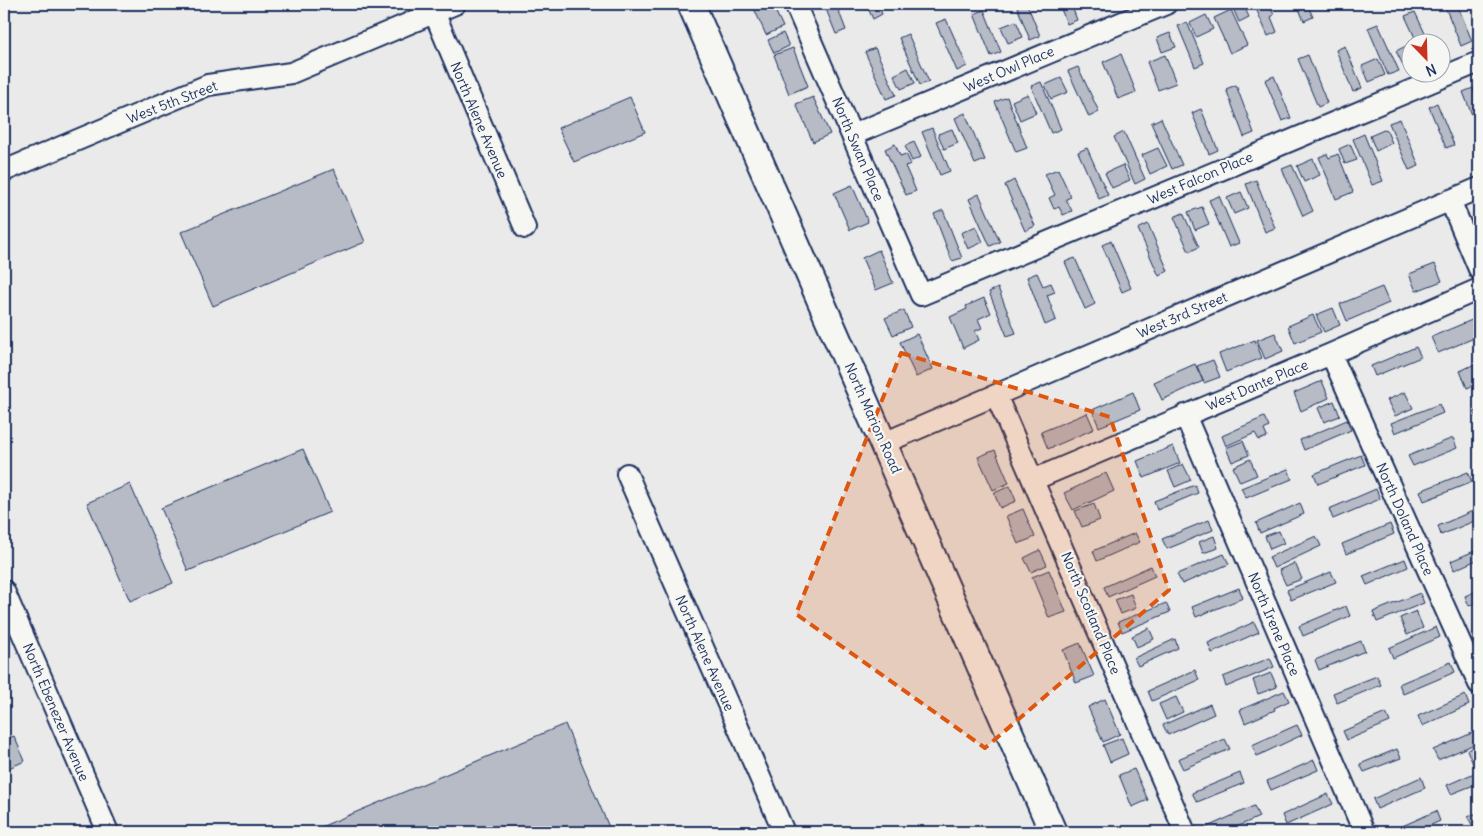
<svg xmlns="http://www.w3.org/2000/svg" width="1483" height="836" font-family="Delius,sans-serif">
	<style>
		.building { fill: #b6bbc6; stroke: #1b2f5e }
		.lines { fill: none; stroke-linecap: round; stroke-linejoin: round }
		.minor-casing { stroke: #1b2f5e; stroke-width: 24 }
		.major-casing { stroke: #1b2f5e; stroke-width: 30 }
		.minor { stroke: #f6f6f2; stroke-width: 20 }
		.major { stroke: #f6f6f2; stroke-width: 26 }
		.marked { fill: #de5710; fill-opacity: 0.2; stroke: #de5710; stroke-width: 4; stroke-dasharray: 10 6; stroke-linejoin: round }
		.labels { text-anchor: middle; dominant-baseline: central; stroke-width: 4.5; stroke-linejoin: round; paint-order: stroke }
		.street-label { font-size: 14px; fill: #1b2f5e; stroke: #f6f6f2 }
	</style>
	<rect width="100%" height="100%" fill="#e9eae9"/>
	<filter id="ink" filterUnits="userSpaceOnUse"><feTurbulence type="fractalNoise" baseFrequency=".02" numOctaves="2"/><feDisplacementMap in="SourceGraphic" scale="10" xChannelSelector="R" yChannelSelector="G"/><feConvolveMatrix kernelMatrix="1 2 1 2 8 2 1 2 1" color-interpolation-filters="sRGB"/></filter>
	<g filter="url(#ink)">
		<path class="building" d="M752 4H772L783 27 766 35Z
			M824 4H836L846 30 836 34Z
			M866 4H878L882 14 873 19Z
			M1016 4H1027L1040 36 1030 40Z
			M1059 4H1071L1077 20 1067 24Z
			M1100 4H1112L1113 6 1103 11Z
			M1238 4H1243L1249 17 1239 22 1232 6Z
			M1254 4H1269L1274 15 1271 17 1277 32 1268 36Z
			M1297 4H1307L1313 17 1304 21Z
			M1444 4H1457L1472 41 1461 46Z
			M984 10 1001 52 991 56 974 14Z
			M1231 10 1247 45 1230 53 1214 18Z
			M1415 12 1429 42H1417L1405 16Z
			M1206 15 1213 29 1196 37 1190 23Z
			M946 19 967 66 957 71 936 23Z
			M1016 21 1023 37 1008 43 1001 27Z
			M1187 22 1204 63 1195 67 1178 26Z
			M1378 24 1399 71 1388 75 1368 28Z
			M783 33 789 46 774 53 768 40Z
			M1170 33 1176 47 1162 52 1157 38Z
			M908 34 929 82 920 85 899 38Z
			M1410 44V64L1404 67 1396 51Z
			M1345 46 1362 88 1353 92 1336 50Z
			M793 48 808 86 789 94 774 55Z
			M875 48 896 95 886 99 865 52Z
			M1121 54 1136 92 1118 99 1103 62Z
			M1165 55 1176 83 1158 90 1147 62Z
			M1308 55 1327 103 1318 107 1298 59Z
			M1378 59 1385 75 1369 82 1362 66Z
			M1078 67 1099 112 1089 117 1068 71Z
			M908 68 915 83 901 89 894 75Z
			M1274 76 1291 118 1282 121 1265 80Z
			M1061 78 1068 92 1051 99 1045 85Z
			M1041 82 1061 129 1051 133 1031 86Z
			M1236 85 1254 133 1244 137 1226 89Z
			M1473 88 1479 105V133L1463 92Z
			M1028 94 1036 113 1020 120 1012 101Z
			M630 97 645 132 574 162 558 128Z
			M813 97 830 134 813 142 796 104Z
			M1007 97 1027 148 1016 152 995 102Z
			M1437 103 1454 145 1446 148 1429 107Z
			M1201 109 1218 150 1209 154 1192 113Z
			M965 113 985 160 975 164 955 118Z
			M1161 118 1182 165 1172 169 1151 123Z
			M1400 119 1419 166 1409 170 1389 123Z
			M932 128 950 171 940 175 922 132Z
			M952 129 958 143 944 149 938 134Z
			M1386 129 1392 143 1376 151 1370 136Z
			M1124 132 1145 179 1135 184 1114 137Z
			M1364 134 1383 181 1372 185 1353 139Z
			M914 142 921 157 912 161 905 146Z
			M895 144 900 156 906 154 911 164 905 166 916 191 906 195 885 149Z
			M1350 144 1357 160 1345 164 1339 149Z
			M1087 148 1108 195 1099 199 1078 152Z
			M1158 148 1167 166 1150 174 1142 155Z
			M1327 154 1329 158 1338 154 1353 192 1336 199 1319 157Z
			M1313 159 1320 175 1304 182 1297 166Z
			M1123 165 1130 180 1112 188 1105 173Z
			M1292 165 1313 211 1303 216 1282 169Z
			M334 169 365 242 213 306 181 232Z
			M1058 169 1071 197 1066 199 1072 211 1063 215 1059 207 1054 209 1049 198 1055 195 1045 174Z
			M1014 180 1035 226 1025 231 1005 185Z
			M1256 180 1275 228 1265 232 1246 184Z
			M852 185 868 222 850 230 834 193Z
			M1241 192 1248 208 1234 214 1227 198Z
			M979 194 1000 242 990 246 969 199Z
			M1219 196 1239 243 1229 247 1209 200Z
			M1202 207 1209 224 1195 230 1188 212Z
			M943 210 962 258 952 261 934 214Z
			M1183 213 1199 247 1189 252 1174 217Z
			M1148 224 1168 271 1159 276 1138 229Z
			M976 226 983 242 968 249 961 233Z
			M1111 241 1131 288 1122 292 1102 245Z
			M879 250 893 283 876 290 862 258Z
			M1075 258 1095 304 1085 309 1065 262Z
			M1435 264 1442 281 1416 291 1409 274Z
			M1037 273 1043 286 1051 283 1055 292 1047 295 1056 320 1045 325 1027 277Z
			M1382 287 1389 303 1347 321 1340 304Z
			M998 288 1016 333 1007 336 989 292Z
			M984 298 991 313 978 319 982 328 975 331 979 340 963 348 950 317 967 309 966 306Z
			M1333 308 1340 325 1324 332 1316 315Z
			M904 310 911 327 893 335 885 318Z
			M1313 315 1321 332 1295 343 1288 326Z
			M1479 317V336L1438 353 1431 337Z
			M1275 333 1283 351 1265 359 1257 340Z
			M917 334 933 369 916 377 900 342Z
			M1255 340 1262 358 1226 372 1219 354Z
			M1416 347 1421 357 1375 376 1371 366Z
			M1213 360 1220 377 1204 383 1197 366Z
			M1479 362V383L1467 388 1460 371Z
			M1195 364 1203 381 1162 400 1154 382Z
			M1322 381 1329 398 1301 411 1294 393Z
			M1133 392 1140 410 1099 427 1092 410Z
			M1405 392 1413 408 1395 416 1387 400Z
			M1334 401 1340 416 1324 422 1318 408Z
			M1439 404 1443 413 1395 433 1391 423Z
			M1479 410V425L1474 412Z
			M1087 413 1094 429 1048 449 1041 432Z
			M1264 417 1269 427 1264 430 1267 437 1259 440 1255 433 1226 446 1222 436Z
			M1347 420 1351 430 1304 450 1300 440Z
			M1453 438 1457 448 1413 466 1408 456Z
			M1243 441 1249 455 1232 462 1226 448Z
			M1173 446 1180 463 1144 478 1137 461Z
			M303 449 330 512 188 571 161 508Z
			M995 450 1009 483 993 490 978 457Z
			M1361 455 1365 465 1318 484 1314 474Z
			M1250 459 1257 475 1240 482 1233 467Z
			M1183 464 1191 480 1175 487 1168 471Z
			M1288 469 1292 479 1246 498 1241 488Z
			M1468 472 1472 482 1424 501 1420 491Z
			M1106 473 1114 491 1073 510 1064 493Z
			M130 484 173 583 130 601 87 503Z
			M1195 485 1198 493 1157 510 1154 501Z
			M1010 486 1016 501 1000 508 994 493Z
			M1376 489 1380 499 1333 519 1329 509Z
			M1300 503 1304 514 1260 533 1256 523Z
			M1094 504 1100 520 1082 527 1075 511Z
			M1023 509 1035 537 1018 544 1006 516Z
			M1475 510 1479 519 1441 535 1438 526Z
			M1209 520 1213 530 1167 549 1162 539Z
			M1390 524 1394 534 1346 554 1342 544Z
			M1279 531 1284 543 1270 549 1265 536Z
			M1135 533 1140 542 1097 561 1093 551Z
			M1214 536 1218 548 1203 553 1199 542Z
			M1316 536 1321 546 1274 568 1269 557Z
			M1479 549V559L1454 570 1451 561Z
			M1040 550 1047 565 1031 572 1024 558Z
			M1224 554 1229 564 1182 584 1177 574Z
			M1405 559 1408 567 1367 585 1363 576Z
			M1295 563 1302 579 1286 585 1279 570Z
			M1151 566 1155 576 1108 597 1104 587Z
			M1049 570 1066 612 1049 618 1032 577Z
			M1331 572 1336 582 1291 600 1287 590Z
			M1239 588 1243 598 1196 617 1192 607Z
			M1479 590V601L1469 606 1465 596Z
			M1420 593 1424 603 1377 622 1373 612Z
			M1131 594 1136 608 1121 614 1115 600Z
			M1166 603 1170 612 1122 632 1118 622Z
			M1346 606 1350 616 1303 636 1299 626Z
			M1416 611 1423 628 1407 635 1400 618Z
			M1254 622 1259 632 1212 653 1208 643Z
			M1436 627 1440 637 1393 658 1389 648Z
			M1149 628 1154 639 1137 647 1132 636Z
			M1175 639 1178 648 1138 666 1134 658Z
			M1361 641 1365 651 1319 670 1315 660Z
			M1080 643 1094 676 1076 683 1063 650Z
			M1270 658 1274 667 1226 687 1223 677Z
			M1451 662 1455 672 1403 694 1399 684Z
			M1195 670 1199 680 1152 701 1148 691Z
			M1271 673 1277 687 1258 694 1253 680Z
			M1377 676 1381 685 1337 703 1333 693Z
			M1284 691 1289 701 1274 708 1275 710 1245 723 1240 710Z
			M1465 695 1469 705 1422 726 1418 716Z
			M1176 697 1183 712 1166 720 1159 704Z
			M1105 699 1120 734 1103 742 1088 707Z
			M1210 704 1214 714 1168 735 1163 725Z
			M1386 713 1390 722 1347 740 1343 731Z
			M565 724 611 832H309Z
			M1297 725 1302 735 1257 756 1252 745Z
			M1479 730V742L1438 760 1433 750Z
			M14 736 25 761 4 770V740Z
			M1122 738 1128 754 1110 762 1103 745Z
			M1225 739 1230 749 1183 769 1178 759Z
			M1479 745V763L1474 766 1467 750Z
			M1397 749 1401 758 1364 772 1360 764Z
			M1314 760 1318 770 1271 790 1267 781Z
			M1134 769 1148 800 1132 807 1119 775Z
			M1479 771V783L1451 794 1447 785Z
			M1240 773 1244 783 1197 802 1192 793Z
			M1421 777 1425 788 1377 809 1373 799Z
			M1328 794 1333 804 1286 825 1282 815Z
			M1254 806 1259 817 1225 832H1209L1207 827Z
			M1436 811 1440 821 1416 832H1389Z
			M1479 812V824L1473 827 1468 817Z"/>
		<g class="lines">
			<defs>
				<path id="minor" d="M795 4 921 295 1479 62
					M434 12 525 228
					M852 135 1166 4
					M4 171 208 85 291 73 455 4
					M1450 200 1479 269
					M1331 354 1479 684
					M996 395 1185 832
					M1185 415 1364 832
					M884 443 1479 188
					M627 474 784 832
					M1033 480 1331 354 1479 289
					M4 591 108 832"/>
				<path id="major" d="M691 4 1053 832"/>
			</defs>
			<use href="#minor" class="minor-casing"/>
			<use href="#major" class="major-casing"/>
			<use href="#minor" class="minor"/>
			<use href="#major" class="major"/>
		</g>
	</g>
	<path class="marked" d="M901 353 1110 417 1169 590 985 748 796 614Z"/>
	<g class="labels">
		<g class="street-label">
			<text transform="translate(1009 69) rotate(-23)">West Owl Place</text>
			<text transform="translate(172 102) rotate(-21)">West 5th Street</text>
			<text transform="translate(479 120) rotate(67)">North Alene Avenue</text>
			<text transform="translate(858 149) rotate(67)">North Swan Place</text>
			<text transform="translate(1200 178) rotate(-23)">West Falcon Place</text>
			<text transform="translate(1182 315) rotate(-23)">West 3rd Street</text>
			<text transform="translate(1257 385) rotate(-23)">West Dante Place</text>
			<text transform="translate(873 418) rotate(66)">North Marion Road</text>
			<text transform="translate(1405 519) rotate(66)">North Doland Place</text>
			<text transform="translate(1091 613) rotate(67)">North Scotland Place</text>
			<text transform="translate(1274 624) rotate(67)">North Irene Place</text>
			<text transform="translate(705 653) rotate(66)">North Alene Avenue</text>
			<text transform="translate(56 712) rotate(67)">North Ebenezer Avenue</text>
		</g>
	</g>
	<rect width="1483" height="836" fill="none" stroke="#f6f6f2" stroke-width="20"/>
	<rect x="10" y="10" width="1463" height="816" fill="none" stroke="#1b2f5e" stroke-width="2" filter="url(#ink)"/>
	<g transform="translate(1426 58) rotate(157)"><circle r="24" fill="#f6f6f2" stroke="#9ea6b7"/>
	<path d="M0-4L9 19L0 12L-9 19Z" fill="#c8321e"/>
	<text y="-8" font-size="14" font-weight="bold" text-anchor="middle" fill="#1b2f5e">N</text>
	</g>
</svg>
